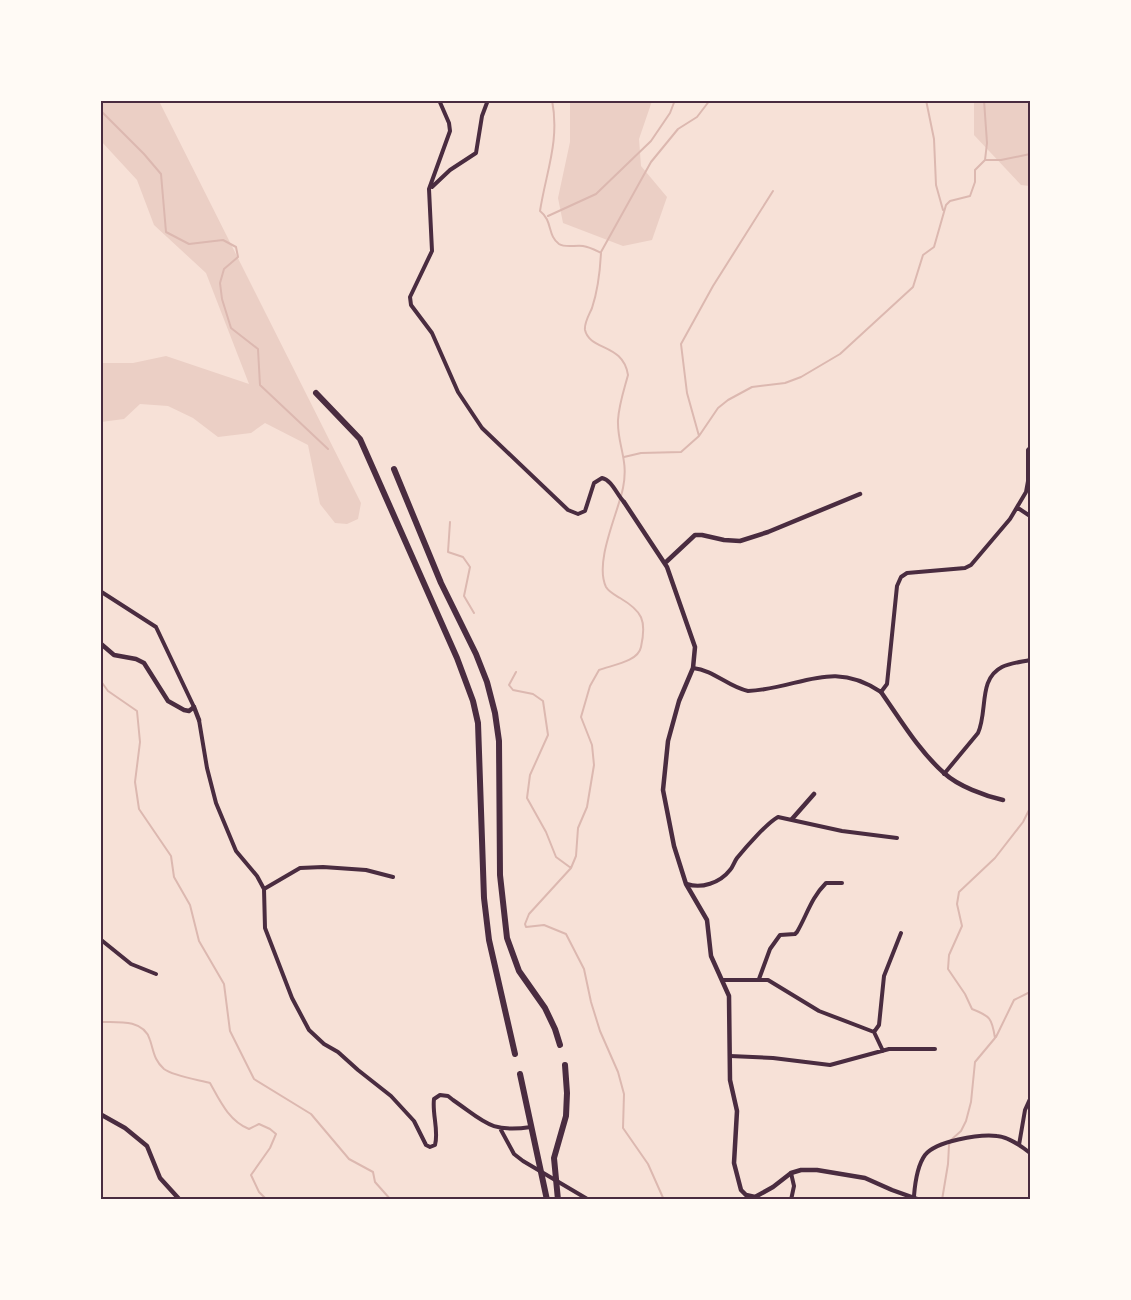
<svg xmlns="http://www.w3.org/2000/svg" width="1131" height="1300" font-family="'Golos Text',sans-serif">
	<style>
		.green { fill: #ebcfc5 }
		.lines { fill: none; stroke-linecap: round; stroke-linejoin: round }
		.stream { stroke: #dcb8b0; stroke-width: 2 }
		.minor { stroke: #4a2c40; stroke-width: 4 }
		.tertiary { stroke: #4a2c40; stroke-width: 4.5 }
		.trunk { stroke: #4a2c40; stroke-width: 6 }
		.neatline { fill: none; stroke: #4a2c40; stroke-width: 2 }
	</style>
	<rect width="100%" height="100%" fill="#f7e1d7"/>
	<path class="green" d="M101 100 159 101 361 503 358 519 347 524 335 523 320 504 308 445 265 423 251 433 218 437 193 418 168 406 140 404 124 419 101 422V363H133L166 356 249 384 206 273 154 225 137 180 101 141Z
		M570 101H652L639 139 641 166 667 197 652 240 623 246 563 223 558 198 570 142Z
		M974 101H1030V186L1021 185 974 135Z"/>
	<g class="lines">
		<path class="stream" d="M552 100C560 141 546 172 540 211 553 221 547 235 559 244 565 248 575 245 583 246 590 247 595 250 601 253 600 272 598 290 592 308 589 315 584 323 585 330 590 351 623 343 628 375 624 390 619 404 618 420 617 445 629 459 623 488 618 513 594 562 606 587 609 592 615 595 620 598 642 611 647 620 641 647 638 662 612 665 599 670L590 686 581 717 592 745 594 765 587 807 578 828 576 856 571 868 529 914 525 924 526 927 544 925 566 934 584 969 591 1002 600 1031 618 1072 624 1094 623 1128 648 1164 664 1200
			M926 100 934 139 936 185 943 210
			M984 100 987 143 985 160
			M100 110 144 154 161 174 166 232 189 244 223 240 236 247 238 257 224 269 220 283 222 299 231 328 258 349 260 385 328 449
			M548 216 596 194 651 141 670 113 675 100
			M601 252 651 162 678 129 697 117 710 100
			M699 436 687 393 681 344 713 286 773 191
			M624 457 641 453 681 452 699 436 718 408 728 400 752 387 785 383 801 377 840 354 913 287 923 255 934 247 946 205 950 201 970 196 975 182V170L985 160H1001L1030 154
			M450 522 448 552 463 557 470 567 464 596 474 613
			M516 672 509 685 513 690 533 694 543 701 548 735 530 775 527 798 546 832 556 857 571 868
			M100 680 108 691 137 711 140 742 135 782 139 809 171 856 174 877 190 905 199 941 224 984 230 1031 254 1079 311 1114 349 1159 373 1172 375 1182 391 1200
			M100 1022C117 1022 144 1019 150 1040 154 1052 154 1060 164 1069 173 1076 199 1080 210 1083 220 1101 229 1121 249 1129L259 1124 270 1129 276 1134 270 1148 251 1175 259 1192 267 1200
			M996 1037 1014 1000 1030 992
			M942 1200 948 1164 949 1145 951 1140 961 1131 966 1121 971 1102 975 1062 995 1038C992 1018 990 1016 972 1009L965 994 948 969 949 955 962 926 957 904 959 892 995 858 1023 822 1030 808"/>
		<path class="minor" d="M439 100 449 123 450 131 429 189 432 251 410 297 411 305 432 333 458 392 482 428 568 510 578 514 585 511 594 483 602 478C612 480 617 495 624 502
			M432 187 450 170 476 153 482 116 488 100
			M1018 508 1030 516
			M100 591 156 627 194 707
			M693 668C714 670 728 687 748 691 800 689 831 658 881 692L887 684 897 586 901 577 907 573 965 568 971 565 1010 519 1026 492 1028 481V450L1030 448
			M199 720 207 768 216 803 236 851 257 876 264 889 265 928 292 998 309 1030 324 1044 338 1052 358 1070 391 1096 414 1121 426 1145 430 1147 435 1145C439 1131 432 1114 434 1099L440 1095 448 1096 453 1100C485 1122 490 1133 531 1127
			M944 774 978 733C988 711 978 679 1002 667 1010 663 1021 662 1030 660
			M687 884C701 889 720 883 730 870 733 867 734 862 737 858 746 847 767 823 778 817L842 831 897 838
			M264 889 300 868 323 867 366 870 393 877
			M100 939 131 964 156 974
			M759 979 770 949 780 935 795 934 797 932C807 915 811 898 826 883H842
			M722 980H768L819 1011 874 1032
			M883 1051 874 1032 879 1025 884 976 901 933
			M730 1056 773 1058 830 1065 889 1049H935
			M501 1130 514 1154 523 1161 589 1200
			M1019 1145 1025 1110 1030 1099
			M914 1196C915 1183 917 1166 925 1155 936 1141 979 1134 997 1136 1009 1137 1021 1146 1030 1153
			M791 1200 794 1186 791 1173"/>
		<path class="tertiary" d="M624 502 667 567 695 647 693 668 679 701 668 741 663 790 674 846 686 884 707 920 711 956 729 996 730 1080 737 1111 734 1163 741 1190 746 1195 755 1197 773 1187 791 1173 801 1170H817L865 1178 892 1190 920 1200
			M665 563 695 535H702L724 540 740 541 768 532 860 494
			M100 643 114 655 136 659 144 663 168 701 184 710 189 711 194 707 199 720
			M881 692C900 719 919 751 944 773 958 786 985 796 1003 800
			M792 819 814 794
			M100 1114 125 1128 147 1146 160 1178 180 1200"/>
		<path class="trunk" d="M316 393 360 439 457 658 473 701 478 723 484 898 489 940 515 1054
			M394 469 441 583 476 654 487 682 495 713 499 741 500 875 507 938 519 971 545 1008 555 1029 560 1045
			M520 1074 547 1200
			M558 1200 554 1158 566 1116 567 1093 565 1065"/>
	</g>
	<rect width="1131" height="1300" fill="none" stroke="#fffaf5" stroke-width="204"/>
	<rect x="102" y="102" width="927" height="1096" class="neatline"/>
</svg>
